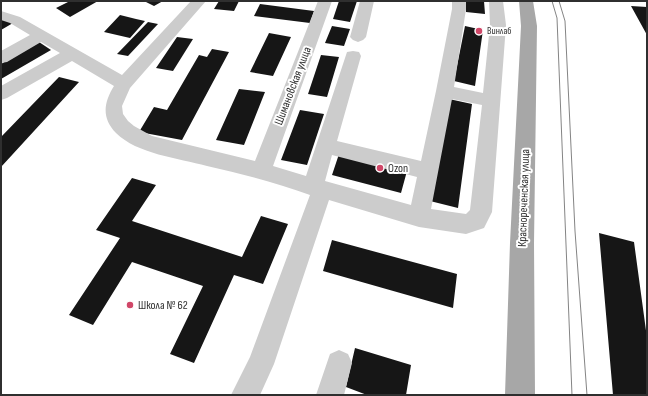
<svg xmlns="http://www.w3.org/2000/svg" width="648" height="396" font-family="'Sofia Sans Condensed',sans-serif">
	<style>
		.building { fill: #161616 }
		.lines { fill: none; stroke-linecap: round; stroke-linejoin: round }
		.minor { fill: #ccc; fill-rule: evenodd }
		.major { fill: #a7a7a7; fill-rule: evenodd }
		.tram { stroke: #848484; stroke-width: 1 }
		.poi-dot { fill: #d04768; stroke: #fff; stroke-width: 1.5 }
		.labels { text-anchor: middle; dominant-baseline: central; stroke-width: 4; stroke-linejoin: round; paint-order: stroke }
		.far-poi-label { font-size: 10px; fill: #2f2f2f; stroke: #fff; text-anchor: start }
		.street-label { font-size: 12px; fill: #2f2f2f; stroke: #fff }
		.poi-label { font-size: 12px; fill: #2f2f2f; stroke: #fff; text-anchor: start }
	</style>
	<rect width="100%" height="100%" fill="#fff"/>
	<path class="building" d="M70 1H98L70 17 56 8Z
		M144 1H163L154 6Z
		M219 1H239L234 11 214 9Z
		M339 1H357L350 22 333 19Z
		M466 1H484L485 14 466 12Z
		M260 4 314 11 310 23 254 16Z
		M631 6 647 7V35Z
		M120 15 136 19 145 21 130 38 104 32Z
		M1 17 13 23 1 30Z
		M148 22 158 24 128 56 117 54Z
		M332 26 350 29 344 46 325 43Z
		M465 26 483 30 475 86 454 81Z
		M269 33 291 37 273 76 250 72Z
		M177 37 193 39 173 71 156 68Z
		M39 42 51 50 1 79V64Z
		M212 49 229 52 182 140 139 132 154 107 167 110 199 55 207 57Z
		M321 55 339 57 327 97 308 94Z
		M59 77 79 82 1 167V137Z
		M239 89 265 92 244 145 216 140Z
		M449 99 472 104 458 208 430 201Z
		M300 110 324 114 307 165 281 160Z
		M339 154 407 171 401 193 332 175Z
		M132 178 156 185 132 221 242 257 261 216 288 224 263 284 234 275 194 363 170 354 203 286 132 262 93 325 69 315 120 238 96 230Z
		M599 233 634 242 647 338V395H613Z
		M332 240 457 274 453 308 323 271Z
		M355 348 411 365 406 395H367L346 387Z"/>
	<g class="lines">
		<path class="minor" d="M191 1H206L130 88 122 106 123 114 128 121 134 126 152 136 255 161 318 1H332L273 166 306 176 347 52 353 51 359 52 361 56 337 141 421 161 436 91 452 9V1H466V9L454 87 483 93 490 25 489 1H503L506 25 492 212 484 228 466 234 419 227 329 200 274 364 260 395H231L250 357 310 195C277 183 242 174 207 166 178 158 137 154 116 133 101 118 104 102 114 86L72 61 7 98 1 100V86L60 53 41 42 7 62 1 63V51L30 35 10 23 1 20V11L20 17 122 75ZM452 99 482 105 470 210 466 214 431 209ZM332 155 417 177 411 205 325 181Z
			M360 1H374L366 37 363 40 358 42 353 40 350 37Z
			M339 350 348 354 352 363 344 395H316L330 354Z"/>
		<path class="major" d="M519 1H533L537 26 534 243 535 395H505L510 243 521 26Z"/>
		<path class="tram" d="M552 1 557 18 572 395
			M559 1 565 21 575 231 587 395"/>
	</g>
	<g class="poi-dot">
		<circle cx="479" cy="31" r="4"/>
		<circle cx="380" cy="168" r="4"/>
		<circle cx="130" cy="305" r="4"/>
	</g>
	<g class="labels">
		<g class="far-poi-label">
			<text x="487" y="31">Винлаб</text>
		</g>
		<g class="street-label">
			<text transform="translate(293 86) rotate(-69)">Шимановская улица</text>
			<text transform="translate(524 198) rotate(-88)">Краснореченская улица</text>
		</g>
		<g class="poi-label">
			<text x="388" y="168">Ozon</text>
			<text x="138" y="305">Школа № 62</text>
		</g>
	</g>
	<rect width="648" height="396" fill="none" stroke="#2f2f2f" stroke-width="4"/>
</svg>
